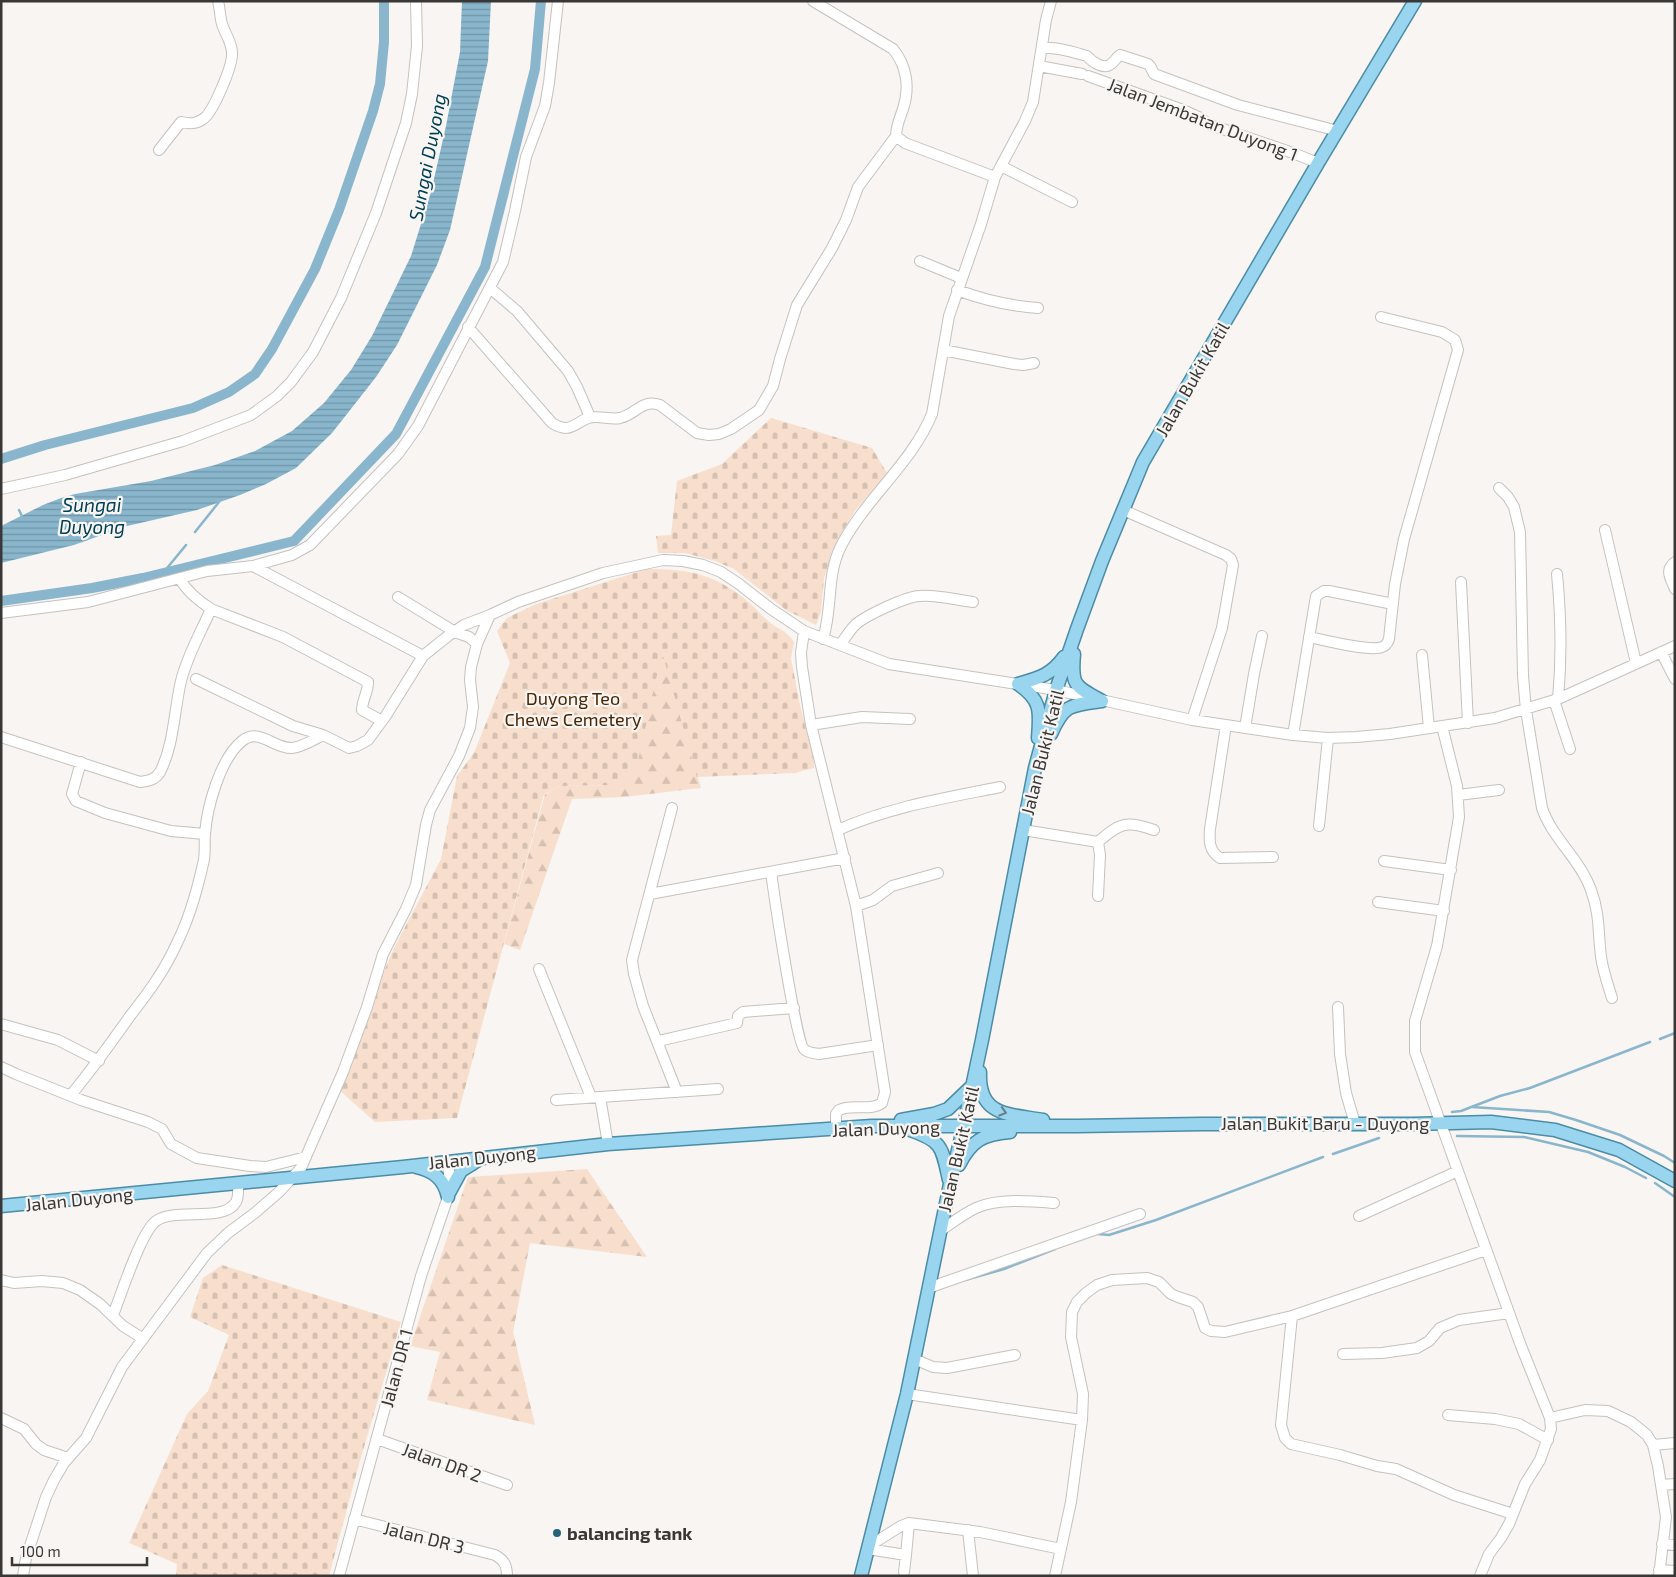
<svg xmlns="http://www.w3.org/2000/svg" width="1676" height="1577" font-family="'Exo 2',sans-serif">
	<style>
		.forest { fill: url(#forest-firs) }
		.cemetery { fill: url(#cemetery-stones) }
		.water { fill: url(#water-rules) }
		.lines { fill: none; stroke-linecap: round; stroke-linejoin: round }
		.stream { stroke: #89b6cc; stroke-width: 2.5 }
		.canal { stroke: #89b6cc; stroke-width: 10 }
		.minor-casing { stroke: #c4c2c0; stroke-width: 12 }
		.major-casing { stroke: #4b8ca7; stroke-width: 15 }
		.minor { stroke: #fff; stroke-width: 10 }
		.major { stroke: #99d5ee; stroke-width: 12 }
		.oneway { stroke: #647f89 }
		.poi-dot { fill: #27617a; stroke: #f8f5f2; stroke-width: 2 }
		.labels { text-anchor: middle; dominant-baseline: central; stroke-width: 4.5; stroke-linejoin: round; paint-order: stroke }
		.street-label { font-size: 18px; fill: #393837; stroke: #f8f5f2 }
		.park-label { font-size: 18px; fill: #492503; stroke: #f8f5f2 }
		.poi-label { font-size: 18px; font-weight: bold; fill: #393837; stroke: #f8f5f2; text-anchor: start }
		.water-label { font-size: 19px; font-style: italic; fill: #004057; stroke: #f8f5f2 }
	</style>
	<defs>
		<pattern id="forest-firs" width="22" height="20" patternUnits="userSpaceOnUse" patternTransform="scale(1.25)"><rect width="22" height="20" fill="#f8dfcd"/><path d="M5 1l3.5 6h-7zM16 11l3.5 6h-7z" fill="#d5c0b1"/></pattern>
		<pattern id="cemetery-stones" width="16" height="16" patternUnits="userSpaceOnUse" patternTransform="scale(1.25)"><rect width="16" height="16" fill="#f8dfcd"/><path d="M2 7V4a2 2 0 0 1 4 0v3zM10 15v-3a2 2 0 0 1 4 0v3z" fill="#d5c0b1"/></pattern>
		<pattern id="water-rules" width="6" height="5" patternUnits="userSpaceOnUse" patternTransform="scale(1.25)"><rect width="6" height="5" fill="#89b6cc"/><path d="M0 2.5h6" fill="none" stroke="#7195a6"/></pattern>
	</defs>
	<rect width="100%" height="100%" fill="#f8f5f2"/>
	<path class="forest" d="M662 651 701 788 624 797 572 799 520 950 504 944 545 794 560 786 619 785Z
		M587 1169 647 1257 530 1243 513 1332 535 1425 427 1400 440 1352 410 1346 468 1177Z"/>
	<path class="cemetery" d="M771 418 872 448 887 473 854 512 836 543 824 578 821 612 816 625 786 610 734 569 715 561 685 553H658L656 536 671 535 677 481 722 464Z
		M647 569C692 569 719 575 753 606 758 611 762 616 767 620 777 630 785 628 794 642L791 658 800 705 814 760V768L794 773 697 777 662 652 636 770 619 785 560 786 544 794 457 1118 375 1122 338 1089 382 976 395 946 441 859 457 776 474 753 510 663 497 631 507 618 536 604Z
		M222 1265 401 1322 359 1464 329 1576H176L177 1564 129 1543 187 1414 208 1391 229 1335 190 1317 203 1278Z"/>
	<path class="water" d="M462 1H491L488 61 450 230 437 265 397 345 376 377 332 433 296 468 266 484 240 495 197 510 127 526 74 545 1 563V526L43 505 61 498 75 494 151 481 215 465 255 451 292 431 324 403 351 370 372 336 411 256 431 192 446 126 460 52Z"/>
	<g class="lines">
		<path class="stream" d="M19 510 23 518
			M195 532 219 502
			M163 573 186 545
			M1660 1039 1675 1033
			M1472 1107 1549 1112 1576 1120 1620 1135 1664 1156 1675 1163
			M1452 1112 1461 1111 1500 1096 1530 1088 1650 1042
			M1457 1136 1524 1137 1588 1152 1625 1167 1646 1178
			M1333 1154 1379 1138
			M1655 1183 1675 1197
			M1098 1234 1109 1235 1156 1220 1323 1157
			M965 1280 1004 1269 1055 1249"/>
		<path class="canal" d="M1 459 45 445 193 408 229 392 255 374 272 349 315 269 339 210 373 111 380 84 384 42V1
			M1 601 92 588 143 578 294 541 396 434 485 267 535 69 541 1"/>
		<defs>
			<path id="minor" d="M813 1 893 49C907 66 910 88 903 109 900 118 896 126 896 136
				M1042 49C1052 45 1076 53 1087 56 1092 62 1104 70 1111 64 1115 61 1116 58 1120 55L1148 64 1150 66 1154 74 1238 105 1338 131
				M1039 66 1082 74
				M1088 76 1183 110 1201 118 1208 124 1293 153 1318 163
				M159 150 181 122C190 124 196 124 203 119 213 113 233 65 232 53 232 42 225 34 222 24 220 17 220 9 218 1
				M1001 166 1072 202
				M920 261 961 278
				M490 288 517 311 568 371 577 387 590 417
				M957 290C984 300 1009 306 1038 308
				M468 327 552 423C570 434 573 424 588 418 598 415 610 420 620 418 637 414 641 399 660 405L697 433 709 435 719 434 731 429 759 410 773 386 780 359 797 305 832 248 846 220 858 187 896 136 905 143 995 177
				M943 350 1014 364 1023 365 1034 363
				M1499 488 1508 497 1514 507 1520 532 1523 676 1526 710 1542 808C1552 838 1580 859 1591 890 1600 914 1598 933 1601 957 1603 971 1608 985 1612 998
				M1 489 65 475 183 441 251 415 277 396 291 382 313 352 341 298 376 213 406 123 412 94 417 46 416 1
				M1123 510 1226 555 1231 559 1233 565 1222 628 1192 720
				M1605 530 1636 663
				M1675 562C1664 570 1671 579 1675 589
				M253 566 423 656
				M1557 574C1561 616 1562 657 1558 699
				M1461 582 1468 723
				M398 597 455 632 469 637 477 644
				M211 609 283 637 368 682C368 693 362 700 362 710L382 721
				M1 613 88 602 207 571 253 566 292 555 310 545 398 454 418 426 503 262 515 211 526 157 545 106 549 83 558 1
				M804 631 801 653 802 667 811 725 856 906 885 1092 882 1103C869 1112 853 1103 839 1110L836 1114V1129
				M1309 637C1323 640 1370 652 1382 647 1386 646 1388 642 1389 639L1395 584 1404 539 1458 350 1455 340 1442 332 1381 317
				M823 639C833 607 826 576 841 546 866 498 912 463 932 414L949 316 981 224 995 177 1025 121 1033 102 1046 20 1051 1
				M840 645C845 638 850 630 856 624 867 615 905 597 919 596 936 594 956 600 973 602
				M1661 652 1675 679
				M1422 655 1429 728
				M196 679 293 726 323 735 349 748 357 746 368 740 385 717 423 656 448 636 464 625 490 615 518 602 603 573 663 560 683 561 703 565 721 572 739 584 771 609 804 631 889 664 1056 690 1192 720 1293 735 1328 738 1356 737 1390 734 1495 718 1558 699 1675 646
				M1554 700 1570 749
				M811 725 862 717 910 719
				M1226 725 1210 829C1209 841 1209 851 1220 858L1273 857
				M1442 726 1457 786 1459 817 1437 946 1415 1021V1052L1521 1346 1550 1418 1551 1429 1540 1460 1525 1484 1509 1524 1501 1538 1489 1554 1480 1576
				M1245 728 1254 674 1262 636
				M1293 735 1316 596 1324 591H1329L1393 604
				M1 737 140 782C148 781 155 780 160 772 174 745 174 711 181 681 187 656 201 632 211 609 199 601 187 592 180 579
				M81 762 72 794 76 801 105 813 171 831 205 834
				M1458 795 1499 790
				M672 808 632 960 634 974 643 1006 677 1092
				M1319 826 1328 738
				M838 830C889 807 946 798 1000 787
				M1023 830 1098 842 1100 855 1098 896
				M1098 842C1120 823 1126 820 1154 830
				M1384 861 1451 870
				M771 872C774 894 796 1042 804 1049 807 1053 814 1053 819 1054L878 1045
				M650 894 845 858
				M1378 902 1444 911
				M856 906 873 900 892 886 938 873
				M539 969 591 1097
				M1338 1007 1340 1054 1346 1093 1355 1124
				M1 1024 58 1040 99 1061
				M658 1041 737 1023 738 1016 743 1012 794 1008
				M1 1067 16 1074 81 1100 148 1122 162 1129 171 1144 197 1158 250 1166 266 1167 306 1157
				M71 1095C92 1069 111 1043 130 1016 148 993 165 970 177 943 189 919 197 891 203 864 206 854 204 844 205 834 207 807 220 759 242 741 259 727 274 749 292 748 303 747 313 740 323 735
				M600 1097 608 1144
				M556 1100 718 1089
				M1359 1216 1458 1171
				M940 1231C952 1223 963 1214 976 1208 998 1198 1031 1201 1054 1203
				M1 1280 14 1283 42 1281 63 1283 80 1290 100 1304 123 1326 142 1338
				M928 1288 1140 1214
				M113 1315C121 1295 141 1232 156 1221 175 1207 224 1223 236 1202 239 1197 238 1188 238 1183
				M1292 1316 1281 1425 1285 1438 1291 1444 1340 1455 1377 1466 1396 1469 1454 1495 1513 1514
				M1343 1354 1382 1353 1417 1348 1429 1341 1440 1328 1459 1320 1509 1313
				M914 1359 933 1367 947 1368 1015 1355
				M907 1394 1082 1420
				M1448 1415 1495 1419 1519 1424 1548 1440
				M1 1418 24 1429 36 1444 44 1450 68 1458
				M1550 1418 1585 1410 1608 1411 1631 1422 1647 1435 1653 1445 1658 1466 1666 1517 1659 1576
				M377 1439 507 1485
				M1653 1445 1675 1443
				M1661 1485 1675 1484
				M354 1519 495 1555C504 1560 507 1565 507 1576
				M968 1530 973 1576
				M1662 1544 1675 1545
				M869 1546 901 1526 909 1523 980 1532 1061 1549
				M868 1549 906 1555 909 1523
				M1659 1570 1675 1571
				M904 1572 906 1555
				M23 1576 26 1558 46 1497 54 1480 64 1463 86 1438 122 1367 207 1253 228 1233 256 1212 279 1192 301 1168 343 1072 367 1007 383 954 406 909 416 885 426 825 430 810 459 756 470 728 473 707 470 680 471 667 477 644 490 615
				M339 1576 421 1276 448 1197 449 1186V1161
				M1055 1576 1071 1502 1082 1420 1083 1394 1071 1337 1072 1312 1077 1302 1086 1293 1097 1285 1112 1280 1147 1278 1159 1282 1171 1294 1178 1297 1193 1302 1198 1307 1205 1328 1211 1331 1225 1332 1292 1316 1486 1250"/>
			<path id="major" d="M1074 654C1071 686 1075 686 1102 701
				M1018 684C1042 700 1040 712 1038 738
				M1018 684C1039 678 1051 675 1064 657
				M1051 734C1064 704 1071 705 1102 701
				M980 1072C978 1117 1010 1114 1043 1120
				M901 1120 934 1114 948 1109 972 1086
				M910 1130C943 1141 942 1148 949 1180
				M959 1165C971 1141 983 1134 1010 1132
				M416 1167C434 1171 444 1179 448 1197
				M449 1193 461 1171 480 1159
				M1 1206 403 1167 608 1144 872 1126H1077L1202 1124H1412L1491 1122 1555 1130 1619 1150 1675 1181
				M861 1576 907 1394 950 1184 964 1125 982 1040 1035 768 1056 690 1077 629 1102 561 1143 462 1318 163 1415 1"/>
		</defs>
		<use href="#minor" class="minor-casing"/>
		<use href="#major" class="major-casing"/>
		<use href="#minor" class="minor"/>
		<use href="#major" class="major"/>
	</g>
	<defs><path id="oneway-chevron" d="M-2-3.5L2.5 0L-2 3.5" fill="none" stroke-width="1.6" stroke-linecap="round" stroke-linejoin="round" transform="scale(1.25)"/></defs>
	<use class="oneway" href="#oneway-chevron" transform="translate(1003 1112) rotate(16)"/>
	<circle class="poi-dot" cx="557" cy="1533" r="5"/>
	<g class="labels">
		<g class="street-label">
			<text transform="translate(1203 119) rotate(21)">Jalan Jembatan Duyong 1</text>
			<text transform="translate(1192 379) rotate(-60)">Jalan Bukit Katil</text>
			<text transform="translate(1042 752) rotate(-76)">Jalan Bukit Katil</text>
			<text x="1325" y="1123">Jalan Bukit Baru - Duyong</text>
			<text transform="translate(886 1128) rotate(-2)">Jalan Duyong</text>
			<text transform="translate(958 1149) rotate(-77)">Jalan Bukit Katil</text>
			<text transform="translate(482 1157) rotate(-6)">Jalan Duyong</text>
			<text transform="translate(79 1199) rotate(-6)">Jalan Duyong</text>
			<text transform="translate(396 1368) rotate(-75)">Jalan DR 1</text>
			<text transform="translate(442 1462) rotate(20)">Jalan DR 2</text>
			<text transform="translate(424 1537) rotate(14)">Jalan DR 3</text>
		</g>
		<g class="park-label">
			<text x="573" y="698">Duyong Teo<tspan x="573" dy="21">Chews Cemetery</tspan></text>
		</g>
		<g class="poi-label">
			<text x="567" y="1533">balancing tank</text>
		</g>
		<g class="water-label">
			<text transform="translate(427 157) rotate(-79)">Sungai Duyong</text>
			<text x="92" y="504">Sungai<tspan x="92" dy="22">Duyong</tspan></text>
		</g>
	</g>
	<rect width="1676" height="1577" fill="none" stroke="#393837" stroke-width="5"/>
	<path d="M12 1557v8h135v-8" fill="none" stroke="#393837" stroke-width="2.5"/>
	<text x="20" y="1557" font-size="15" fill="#393837" stroke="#f8f5f2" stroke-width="4" paint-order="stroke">100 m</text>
</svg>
